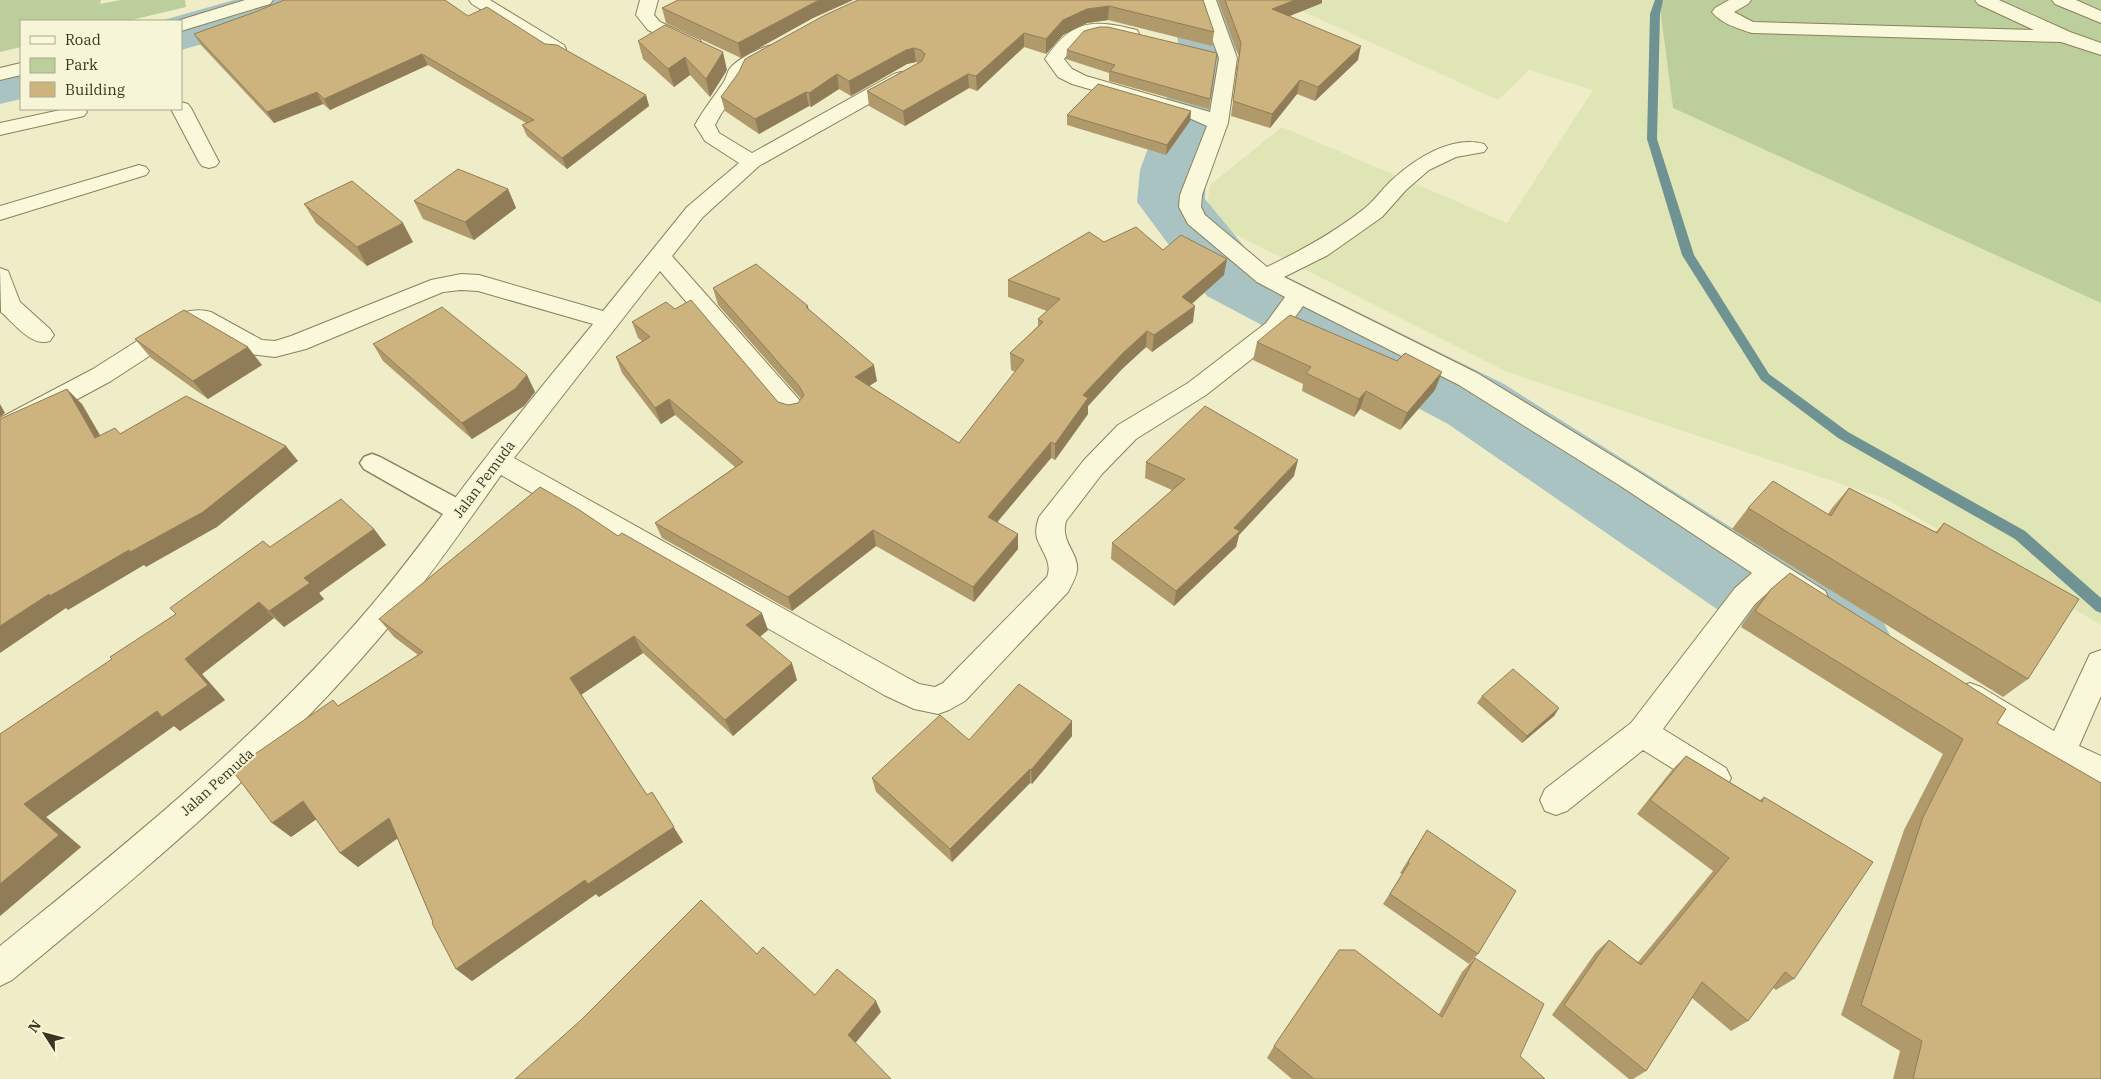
<svg xmlns="http://www.w3.org/2000/svg" width="2101" height="1079" font-family="'IBM Plex Serif',serif">
	<style>
		.farmland { fill: #e0e5b5 }
		.green { fill: #bbce9b }
		.lines { fill: none; stroke-linecap: round; stroke-linejoin: round }
		.stream { fill: #6f9292; fill-rule: evenodd }
		.river { fill: #a9c3c2; fill-rule: evenodd }
		.lane-casing { stroke: #8b815c; stroke-width: 3 }
		.street-casing { stroke: #8b815c; stroke-width: 2 }
		.lane { fill: #f9f8db; fill-rule: evenodd }
		.street { fill: #f9f8db; fill-rule: evenodd }
		.wall { fill: #b09a6c }
		.shaded-wall { fill: #907d58 }
		.building { fill: #cdb37d; stroke: #907d58 }
		.labels { text-anchor: middle; dominant-baseline: central; stroke-width: 4; stroke-linejoin: round; paint-order: stroke }
		.street-label { font-size: 14px; fill: #3c3420; stroke: #f6f5d7 }
	</style>
	<rect width="100%" height="100%" fill="#efedc8"/>
	<path class="farmland" d="M1308 0H1659L1673 108 2101 303V625L1886 499 1507 372 1205 219 1210 185 1282 127 1507 223 1593 90 1529 70 1498 100 1295 8Z"/>
	<path class="green" d="M0 0H101L100 4 121 0H185L186 7 127 21H21V47L0 52Z
		M1659 0H2101V303L1673 108Z"/>
	<g class="lines">
		<path class="stream" d="M1655 0H1663L1660 14 1657 139 1694 255 1769 374 1848 432 2025 531 2101 598V613L2096 611 2015 539 1838 438 1761 380 1682 255 1647 139 1650 14Z"/>
		<path class="river" d="M234 0H324L316 12 181 50V21H160Z
			M1167 0H1223L1236 41 1237 70 1206 170 1205 199 1257 262 1504 384 1789 564 1880 614 1893 642 1880 670 1847 681 1814 670 1727 616 1448 424 1207 296 1137 202 1140 170 1177 70 1178 41Z
			M21 62V99L0 104V67Z"/>
		<defs>
			<path id="lane" d="M372 454 380 457 468 504 471 511 468 518 459 521 450 518 364 469 360 463 364 457Z"/>
			<path id="street" d="M245 0H273L270 4 181 31V21H177Z
				M469 0H490L564 45 566 49 564 53 557 55 550 53 472 4Z
				M640 0H658L654 15 660 22 700 40 702 44 700 48 693 50 686 48 648 30 636 15Z
				M1198 0H1216L1237 58 1228 123 1202 195 1201 207 1205 215 1267 267C1302 250 1335 232 1365 208 1375 200 1382 189 1392 180 1415 159 1451 135 1484 144L1487 148 1484 152 1456 157 1429 170 1406 190 1382 217 1328 255 1284 277 1477 373 1637 471 1825 591 1829 599 1825 607C1806 614 1790 598 1774 587L1755 604 1663 729 1726 768 1731 778 1726 788 1715 793 1704 788 1643 750 1567 811 1556 815 1545 811 1540 800 1545 789 1631 723 1735 588 1752 573 1619 485 1459 385 1303 306 1282 335 1206 395 1136 439 1102 474 1066 521C1060 542 1079 553 1077 570 1076 578 1071 586 1068 592L965 701 949 710 938 714 914 709 884 695 501 475C465 526 430 576 391 624 281 757 145 871 12 980L0 986V946C130 841 262 734 370 607 412 558 448 506 487 456 521 411 557 368 593 324L478 291 461 290 443 292 306 349 275 357 249 354 199 326 194 327 111 381 9 436 0 438V418L93 369 181 313C191 310 201 309 211 312L262 340 275 341 291 336 431 280 461 274 479 275 603 311 687 207 739 163 705 141 695 125C703 110 714 97 723 83 727 78 727 70 732 66 741 57 769 42 781 45L783 49 781 53 747 72 744 82 721 114 715 125 719 133 752 153 894 74 901 72 908 74 911 78 908 82 759 166 703 217 672 256 802 403 806 410 802 417 793 419 784 417 660 271 514 458 906 677 919 684 935 687 943 683 1047 577C1053 562 1041 551 1037 538 1035 530 1037 524 1039 517L1084 460 1118 425 1188 383 1266 323 1285 297 1257 282 1188 224 1179 207 1180 195 1207 126 1189 118 1072 84 1058 77 1045 59C1072 19 1093 19 1137 30L1139 34 1137 38C1129 40 1124 38 1117 36 1090 30 1081 38 1064 59L1072 69 1086 76 1210 112 1219 58Z
				M1729 0H1751L1748 4 1734 12 1753 22 2034 30 1978 4 1975 0H1999L2070 32 2101 43V55L2061 42 1752 33C1739 29 1720 23 1712 12L1715 8Z
				M2052 0H2076L2101 11V23L2055 4Z
				M21 63V75L0 80V68Z
				M181 102 188 104 191 108 219 162 216 166 209 168 202 166 199 162 171 109H181Z
				M65 109H85L87 112 84 116 0 135V123Z
				M139 165 146 167 149 171 146 175 0 220V206Z
				M0 268 8 271 20 302 50 329 54 335 50 341C31 347 15 324 1 312Z
				M2101 650V696L2079 746 2101 756V787L2049 762 1959 705 1955 696 1959 687 1970 683 1981 687 2054 731 2090 654Z"/>
		</defs>
		<use href="#lane" class="lane-casing"/>
		<use href="#street" class="street-casing"/>
		<use href="#lane" class="lane"/>
		<use href="#street" class="street"/>
	</g>
	<path class="wall" d="M678 0H853L813 18 741 58 666 23 662 8Z
		M858 0H1203L1214 32 1212 46 1108 20 1087 23 1063 35 1046 54 1024 47 977 91 969 88 905 126 869 106 867 91 918 63 916 62 907 64 851 96 839 89 811 107 809 106 759 134 725 111 721 97Z
		M1218 0H1322V3L1289 16 1358 60 1315 101 1297 94 1270 128 1231 116 1239 57Z
		M468 16 545 44 646 95 649 106 567 169 527 136 522 125 526 123 428 65 330 110 323 104 274 123 201 45 194 34Z
		M638 41 727 70 710 97 690 75 674 87 643 59Z
		M1067 50 1217 53 1209 109 1109 81V73L1066 59Z
		M1191 111 1190 121 1166 155 1067 125V115Z
		M508 189 516 208 474 240 423 219 414 201Z
		M304 204 413 242 367 266 316 223Z
		M1104 242 1163 250 1224 275 1192 304 1193 322 1152 352 1146 347 1122 369 1088 406V414L1055 460 1051 458 997 522 1018 549 974 602 876 546 792 611 662 538 655 523 735 467 675 415 661 424 622 373 616 357 642 341 638 338 632 322 778 402 788 405 798 403 801 399 718 305 713 288 808 306 809 310 877 381 869 386 959 443 1015 372 1011 370 1010 353 1038 326V319L1047 311 1008 297V280Z
		M135 339 262 365 208 399 151 358Z
		M1257 342 1435 390 1400 430 1360 409 1354 417 1302 391 1303 384 1253 360Z
		M373 344 527 375 535 392 524 406 472 439 383 361Z
		M1146 462 1294 476 1239 535 1236 547 1174 606 1111 559 1112 543 1172 490 1145 478Z
		M1849 488 1936 532 1944 523 2028 679 2003 697 1732 529 1748 508 1828 514 1832 508Z
		M374 529 386 545 319 593 324 599 284 627 274 618 202 674 225 700 180 731 174 726 46 817 81 847 0 916V734L112 659 270 547Z
		M618 536 768 630 760 637 797 680 733 736 643 653 581 694 647 795 661 807 683 842 599 897 596 894 472 981 456 969 433 922 397 838 358 867 340 853 316 819 291 837 338 706 418 655 394 637 379 619Z
		M1771 589 1997 723 2101 1079H1893L1900 1051 1841 1015 1904 830 1943 754 1741 627 1756 605Z
		M1482 696 1559 708 1554 716 1522 743 1477 703Z
		M1072 736 1032 784 1030 783 952 862 876 792 872 778 969 740Z
		M1686 756 1760 800 1764 797 1794 979 1776 990 1773 988 1748 1021 1731 1031 1692 998 1646 1071 1633 1079H1629L1552 1015 1596 952 1609 940 1638 962 1713 871 1637 814 1672 770Z
		M1427 830 1478 954 1469 964 1383 904 1402 874 1400 873Z
		M1475 958 1520 1056 1545 1079H1292L1267 1058 1274 1046 1439 1014 1462 972Z"/>
	<path class="shaded-wall" d="M819 0H853L813 18 741 58 738 43Z
		M1295 0H1322V3L1270 24 1272 9Z
		M1109 6 1108 20 1087 23 1063 35 1046 54V39L1063 20 1087 9Z
		M1024 33V47L977 91 976 76Z
		M1361 46 1358 60 1315 101 1318 87Z
		M914 48 916 62 907 64 851 96 849 81 906 50Z
		M723 52 727 70 710 97 706 79Z
		M422 54 428 65 330 110 324 99Z
		M685 57 690 75 674 87 668 69Z
		M837 74 839 89 811 107 809 93Z
		M968 74 969 88 905 126 903 111Z
		M1300 80 1297 94 1270 128 1272 114Z
		M317 92 323 104 274 123 267 112Z
		M806 92 809 106 759 134 755 119Z
		M646 95 649 106 567 169 562 158Z
		M1191 111 1190 121 1166 155 1167 145Z
		M508 189 516 208 474 240 465 222Z
		M403 223 413 242 367 266 357 247Z
		M1227 259 1224 275 1180 314 1182 297Z
		M1195 306 1193 322 1152 352 1154 335Z
		M1147 331 1146 347 1122 369 1088 406V414L1055 460V444L1083 395 1123 353Z
		M248 347 262 365 208 399 193 381Z
		M874 365 877 381 858 393 855 377Z
		M1442 372 1435 390 1400 430 1407 413Z
		M527 375 535 392 524 406 472 439 462 423Z
		M67 389 82 404 111 454 95 438Z
		M1366 391 1360 409 1354 417 1359 399Z
		M669 399 675 415 661 424 655 408Z
		M0 404 5 413 0 417Z
		M1051 442V458L989 532 988 517Z
		M286 446 298 461 217 527 146 567 144 565 68 610 66 608 0 653V626L49 594Z
		M1298 460 1294 476 1239 535 1236 547 1174 606 1176 591 1234 528Z
		M374 529 386 545 319 593 324 599 284 627 269 611 304 578Z
		M873 530 876 546 792 611 788 597Z
		M1018 534V549L974 602 973 587Z
		M259 602 274 618 202 674 225 700 180 731 174 726 46 817 81 847 0 916V884L24 804 185 659Z
		M762 613 768 630 753 642 746 625Z
		M634 636 643 653 581 695 570 678Z
		M792 663 797 680 733 736 725 720Z
		M1559 708 1554 716 1522 743 1527 736Z
		M1072 721V736L1032 784 1031 770Z
		M1030 769V783L952 862 950 849Z
		M303 801 321 816 291 837 272 823Z
		M661 807 683 842 599 897 596 894 472 981 456 969Z
		M389 818 405 833 358 867 340 853Z
		M876 1001 881 1012 853 1046 848 1035Z"/>
	<path class="building" d="M284 0H445L468 16 487 7 545 44 557 45 646 95 562 158 522 125 534 120 422 54 324 99 317 92 267 112 194 34 255 12Z
		M678 0H819L738 43 662 8Z
		M858 0H1203L1214 32 1109 6 1087 9 1063 20 1046 39 1024 33 976 76 968 74 903 111 867 91 922 61 925 54 921 50 914 48 906 50 849 81 837 74 809 93 806 92 755 119 721 97 739 72 745 59 825 15Z
		M1225 0H1295L1272 9 1361 46 1318 87 1300 80 1272 114 1233 101 1241 43Z
		M665 25 723 52 706 79 685 57 668 69 638 41Z
		M1099 27H1108L1217 53 1210 99 1110 71 1115 65 1067 50 1084 31Z
		M1098 84 1191 111 1167 145 1067 115Z
		M458 169 508 189 465 222 414 201Z
		M352 181 403 223 357 247 304 204Z
		M1136 227 1163 250 1181 235 1227 259 1182 297 1195 306 1154 335 1147 331 1123 353 1083 395 1088 398 1055 444 1051 442 988 517 1018 534 973 587 873 530 788 597 655 523 743 462 669 399 655 408 616 357 650 337 632 322 666 302 675 309 691 300 778 402 788 405 798 403 804 395 799 386 713 288 756 264 808 306 806 307 874 365 855 377 959 443 1024 360 1010 353 1043 322 1038 319 1060 299 1008 280 1089 232 1104 242Z
		M442 307 527 375 515 389 462 423 373 344Z
		M184 310 248 347 193 381 135 339Z
		M1290 315 1397 361 1405 353 1442 372 1407 413 1366 391 1359 399 1306 373 1311 367 1257 342Z
		M67 389 95 438 115 428 120 434 186 396 286 446 203 512 130 552 129 550 50 596 49 594 0 626V419Z
		M1205 406 1298 460 1234 528 1240 531 1176 591 1112 543 1185 479 1146 462Z
		M1773 481 1831 516 1849 488 1937 533 1944 523 2079 599 2028 679 1748 508Z
		M540 487 578 509 618 536 622 533 762 613 746 625 792 663 725 720 634 636 570 678 647 795 652 792 674 827 588 884 585 880 456 969 432 923 433 922 389 818 340 853 303 801 272 823 232 770 333 700 338 706 423 652 379 619Z
		M341 499 374 529 304 578 310 583 269 611 259 602 185 659 208 685 162 717 157 711 24 804 59 835 0 884V734L112 659 110 657 176 614 170 608 263 541 270 547Z
		M1790 573 2006 709 1997 723 2101 783V1079H1913L1922 1041 1861 1005 1923 817 1963 739 1755 611 1771 589Z
		M1513 669 1559 708 1527 736 1482 696Z
		M1019 684 1072 721 1031 770 1030 769 950 849 872 778 940 715 969 740Z
		M1686 756 1762 802 1764 797 1873 862 1794 979 1785 972 1748 1021 1702 982 1646 1071 1564 1005 1609 940 1641 965 1729 858 1650 800Z
		M1427 830 1516 891 1478 954 1390 894 1409 863 1408 862Z
		M701 900 757 954 763 947 815 995 837 969 876 1001 848 1035 891 1079H515L581 1020Z
		M1339 950H1355L1442 1017 1475 958 1544 1004 1520 1056 1545 1079H1314L1274 1046Z"/>
	<g class="labels">
		<g class="street-label">
			<text transform="translate(484 479) rotate(-53)">Jalan Pemuda</text>
			<text transform="translate(217 782) rotate(-42)">Jalan Pemuda</text>
		</g>
	</g>
	<rect x="20" y="20" width="162" height="90" fill="#f6f5d7" stroke="#aca88e"/>
	<rect x="30" y="36" width="25" height="8" fill="#f9f8db" stroke="#aca88e"/>
	<text x="65" y="45" font-size="15" fill="#3c3420">Road</text>
	<rect x="30" y="58" width="25" height="15" fill="#bbce9b" stroke="#aca88e"/>
	<text x="65" y="70" font-size="15" fill="#3c3420">Park</text>
	<rect x="30" y="82" width="25" height="15" fill="#cdb37d" stroke="#aca88e"/>
	<text x="65" y="95" font-size="15" fill="#3c3420">Building</text>
	<g transform="translate(45 1034) rotate(306)" stroke="#f6f5d7" stroke-width="4" paint-order="stroke">
	<path d="M0-4L9 19L0 12L-9 19Z" fill="#3c3420"/>
	<text y="-8" font-size="14" font-weight="bold" text-anchor="middle" fill="#3c3420">N</text>
	</g>
</svg>
